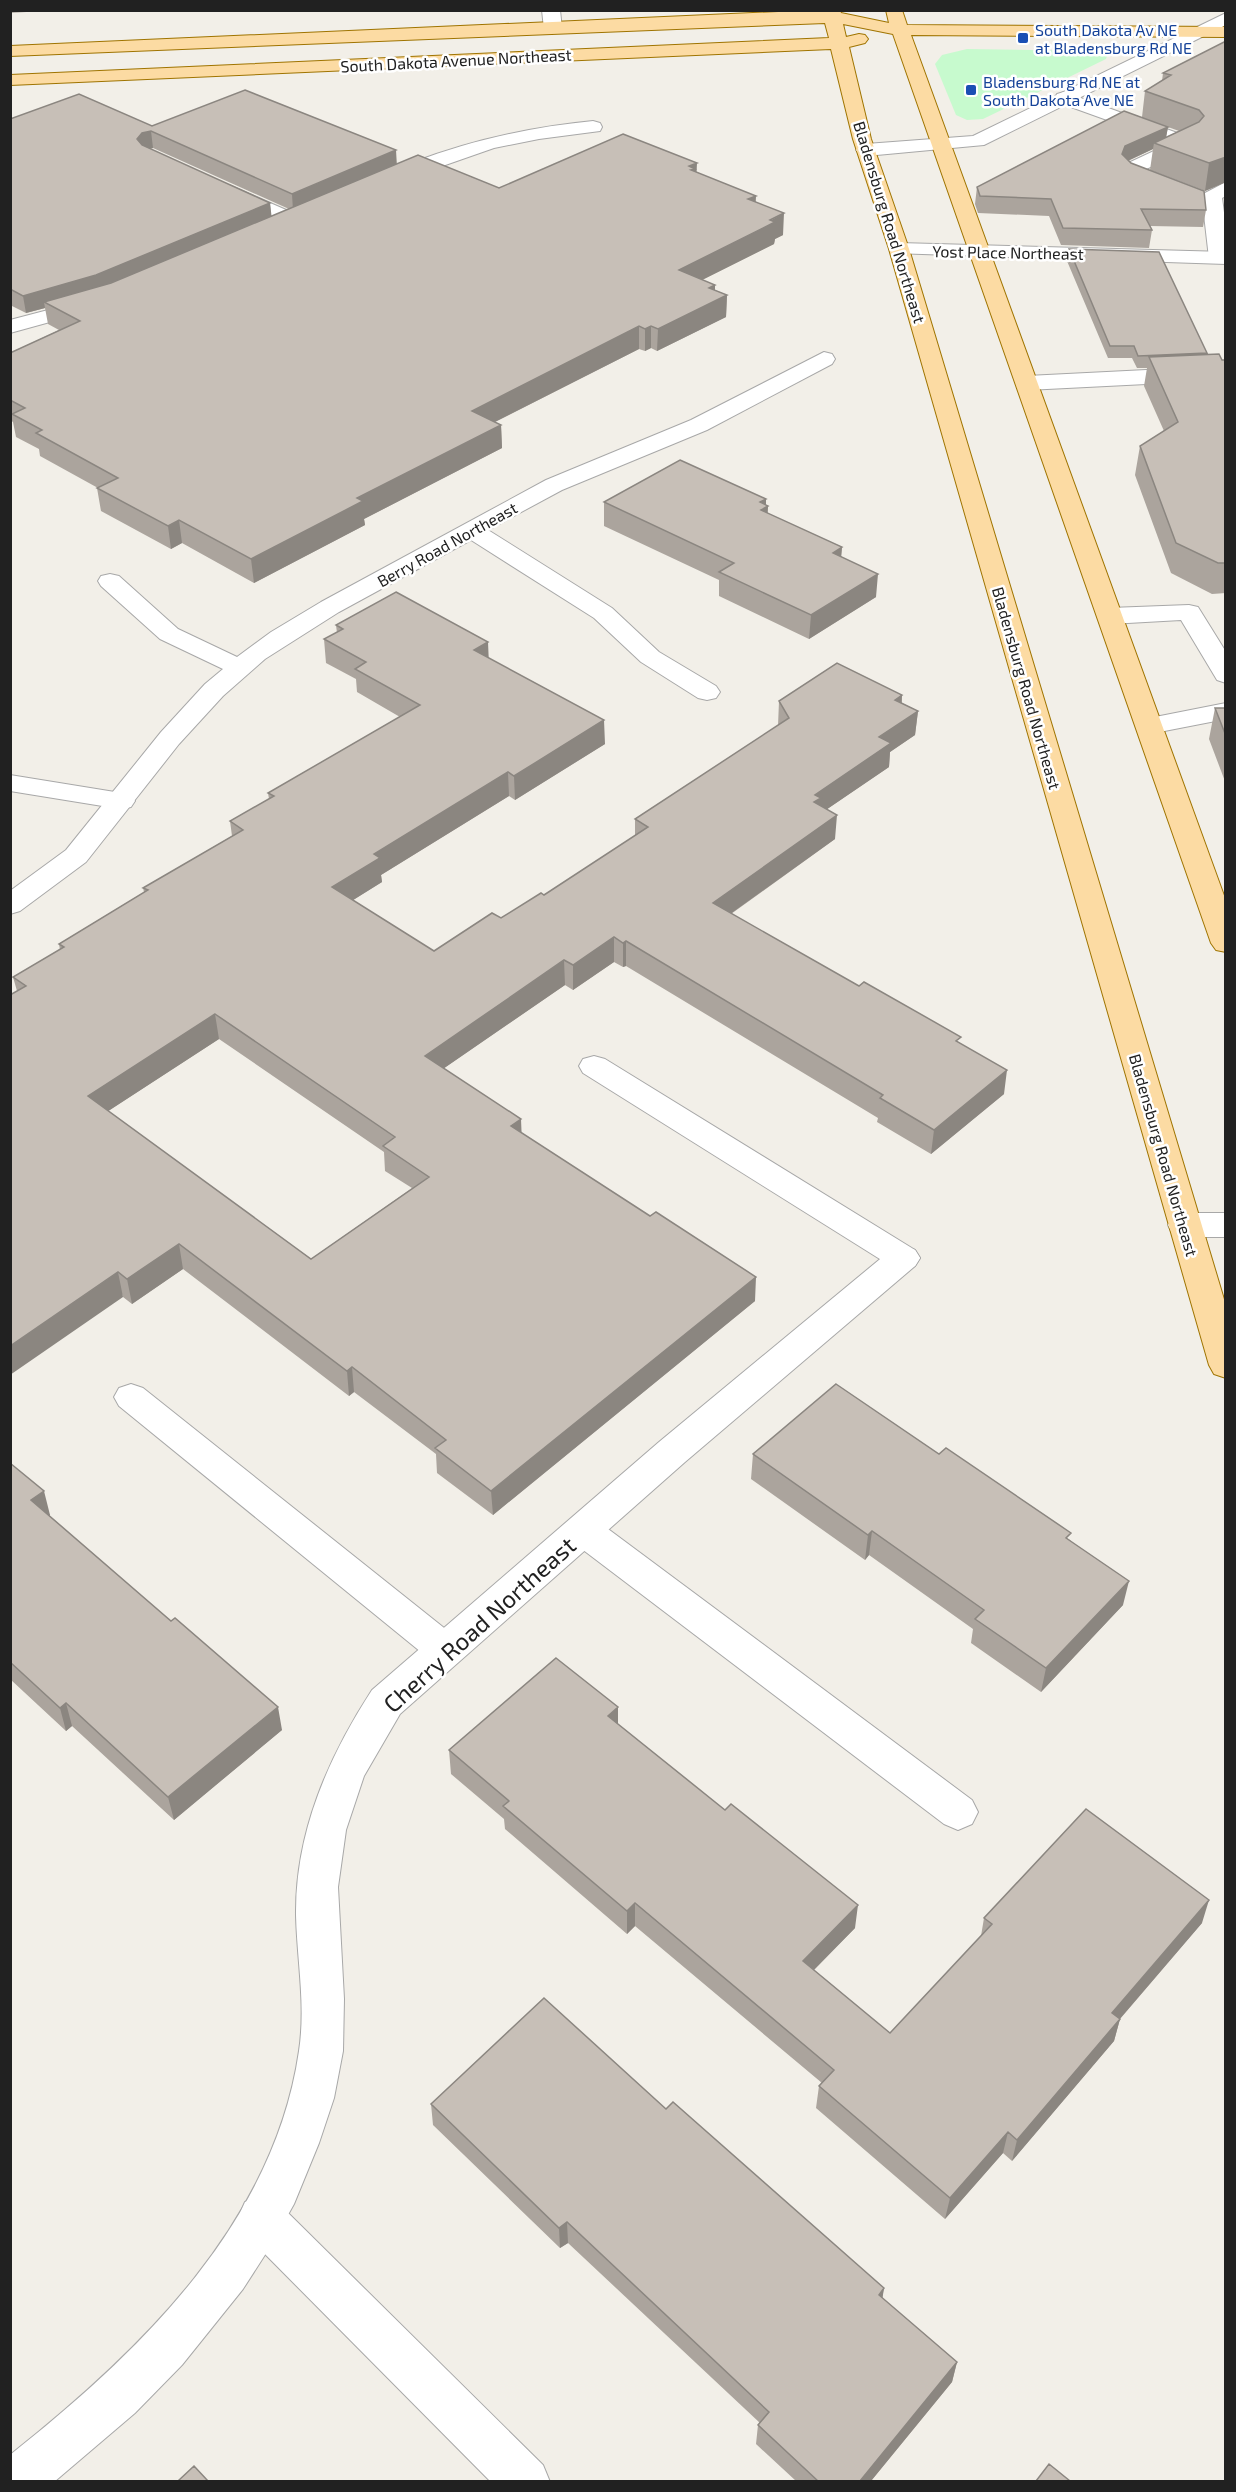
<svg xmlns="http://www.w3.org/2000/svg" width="1236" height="2492" font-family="'Exo 2',sans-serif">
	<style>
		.park { fill: #c7face }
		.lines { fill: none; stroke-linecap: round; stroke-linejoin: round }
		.service-casing { stroke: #a8a8a8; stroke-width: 2 }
		.minor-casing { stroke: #a8a8a8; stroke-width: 2 }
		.primary-casing { stroke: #9f7400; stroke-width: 2 }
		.service { fill: #fff; fill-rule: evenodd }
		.minor { fill: #fff; fill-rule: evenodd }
		.primary { fill: #fcdba3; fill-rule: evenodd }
		.wall { fill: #aba49d; fill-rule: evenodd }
		.shaded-wall { fill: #8b8680 }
		.building { fill: #c7bfb7; stroke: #8b8680; stroke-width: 1.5; fill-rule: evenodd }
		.transit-dot { fill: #1a4fb4; stroke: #fff; stroke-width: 2 }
		.labels { text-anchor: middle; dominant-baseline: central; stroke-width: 5; stroke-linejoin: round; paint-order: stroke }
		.far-transit-label { font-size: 16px; fill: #164399; stroke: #fff; text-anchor: start }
		.far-street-label { font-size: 16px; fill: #212121; stroke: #fff }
		.near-street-label { font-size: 24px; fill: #212121; stroke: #fff }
	</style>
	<rect width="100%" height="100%" fill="#f2efe8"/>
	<path class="park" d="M967 49 1094 51 1107 56 1106 59 983 119 967 120 956 115 935 64 942 55Z"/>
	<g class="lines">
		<defs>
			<path id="service" d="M542 10H560L562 29 559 33H547L544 29Z
				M1064 92 1194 139 1197 143 1194 147 1144 170 1205 193 1226 182V196L1222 198 1226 227V263L1212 262 1209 258 1203 206 1129 178 1121 169 1124 165 1171 143 1057 102 1055 98 1057 94Z
				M229 185 300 216 303 220 300 224H286L222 195 219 191 222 187Z
				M824 352 832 354 835 359 832 364 707 430 562 490 488 530 612 608 659 652 716 686 720 692 716 698 707 700 698 698 641 662 594 618 471 540 339 612 265 659 223 696 179 744 86 862 20 911 10 914V891L66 850 161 732 205 684 223 669 160 639 101 586 98 581 101 576 110 574 119 576 178 629 237 657 271 632 321 602 546 480 691 420Z
				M1226 366V380L1027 390 1019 388 1016 383 1019 378 1027 376Z
				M1189 605 1198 607 1226 652V683L1217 680 1181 620 1110 624 1101 621 1097 616 1101 611 1110 608Z
				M1226 703V719L1149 734 1140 732 1136 726 1140 720Z
				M594 1056 605 1059 915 1250 920 1258 915 1266 903 1270 891 1266 583 1073 579 1066 583 1059Z
				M131 1384 143 1388 458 1639 464 1650 458 1661 445 1666 432 1661 119 1406 114 1397 119 1388Z
				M583 1515 596 1520 972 1800 978 1812 972 1824 958 1830 944 1824 570 1540 565 1530 570 1520Z
				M261 2196 277 2202 543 2465 550 2482H491L245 2234 238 2218 245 2202Z"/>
			<path id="minor" d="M1226 13V25L984 145 866 156 859 154 856 150 859 146 866 144 973 136Z
				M593 121 600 123 602 127 600 131 539 139 494 148 391 184 384 182 381 178C387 169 404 166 414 162 472 140 531 127 593 121Z
				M899 243 1226 252V264L892 253 889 249 892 245Z
				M90 299 97 301 101 305 97 309 10 333V320Z
				M10 775 121 793 131 795 135 801 131 807 121 809 10 791Z
				M1184 1213H1226V1237H1184L1172 1233 1168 1225 1172 1217Z
				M903 1246 915 1250 920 1258 915 1266 685 1462 400 1714 364 1776 346 1830 338 1887 344 1999 343 2051 334 2098 319 2143 294 2204 270 2247 243 2289 182 2365 135 2413 54 2482H10V2455C140 2352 274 2223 299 2051 306 2005 297 1960 296 1915 295 1833 328 1758 372 1690L659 1442 891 1250Z"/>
			<path id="primary" d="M822 10H840L841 13 889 23 886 10H902L907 25 1226 27V37L911 35 1226 901V952L1216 950 1211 943 893 34 843 24 846 37 859 34 865 35 868 39 865 43 849 47 871 139 909 249 1226 1306V1378L1214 1374 1209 1365 889 249 853 139 831 49 10 85V75L829 38 825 23 10 56V46Z"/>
		</defs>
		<use href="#service" class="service-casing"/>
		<use href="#minor" class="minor-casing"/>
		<use href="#primary" class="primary-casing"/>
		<use href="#service" class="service"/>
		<use href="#minor" class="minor"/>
		<use href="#primary" class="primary"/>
	</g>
	<path class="wall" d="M10 10H59L10 13Z
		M1226 41V182L1205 191 1150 170 1153 149 1128 161 1131 163 1206 210 1203 227 1150 226 1152 230 1149 248 1061 245 1049 216 978 213 975 204 977 187 1142 117 1145 91 1162 81 1163 73ZM1168 127 1179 131 1166 137Z
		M10 119 152 126 397 164 499 188 697 172 756 202 783 235 775 239 774 244 702 280 715 285V290L727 295 726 317 657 351 651 348 645 351 639 349 495 422 501 425 502 448 364 519 365 525 254 583 182 543 171 549 101 511 97 488H98L40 456 39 449 16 437 13 422 10 420V353L59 330 48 324 45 308 26 313 10 305ZM153 148 289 209 271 216 270 203 149 149Z
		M1069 249 1207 353V355L1222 360H1226V593L1212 594 1171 573 1135 475 1140 446 1164 431 1144 386 1147 368H1137L1132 358H1108L1067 261Z
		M766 499V505L768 506 767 513 842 547 841 556 876 597 809 639 719 596V580L604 526V502Z
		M336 625 489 658 605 744 515 800 509 796 381 875 382 882 353 900 434 951 501 918 544 895 635 836V819L778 726 779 701 902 695V703L918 711 915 735 890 752 889 767 827 809 835 839 731 914 960 1043 1004 1094 931 1154 877 1122 878 1118 626 966 623 967 614 962 573 990 565 985 444 1068 522 1133 755 1301 493 1515 437 1473 436 1454 354 1392 349 1396 183 1269 132 1304 123 1297 17 991 13 977 60 950 59 944 144 892 143 888 232 836 230 821 269 799 268 793 400 717 357 692 356 679 326 663 324 639 337 633ZM219 1039 384 1152 385 1171 412 1188 311 1259 108 1111Z
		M1215 708H1226V784L1209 739Z
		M753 1454H939L1070 1540 1123 1605 1041 1692 971 1643 973 1629 869 1555 865 1560 751 1479Z
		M10 1463 50 1515V1516L282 1730 174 1820 72 1726 66 1731 10 1679Z
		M618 1724 855 1928 814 1970 890 2033 981 1936 984 1918 1202 1923 1120 2019 1114 2041 1012 2161 1003 2153 945 2219 816 2108 819 2086 822 2083 635 1926 627 1934 505 1829 504 1819 451 1774 449 1750Z
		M431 2104 666 2109 884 2288 882 2298 957 2362 952 2382 871 2481H796L756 2444 758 2425 760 2423 568 2243 560 2248 433 2125Z"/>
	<path class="shaded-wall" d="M1168 127 1165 143H1154L1153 149 1123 163 1122 154 1125 146Z
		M151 131 153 148 144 150 137 139 142 133Z
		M396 150 397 167 293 211 292 194Z
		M1226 157V182L1205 191 1209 163Z
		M697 163 696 184 689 166Z
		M756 196 755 217 748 199Z
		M270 203 272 220 51 306 44 302 45 308 26 313 23 296Z
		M784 213 783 235 775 239 774 244 678 292 679 270Z
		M715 285V301L727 295 726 317 657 351 658 329 709 288Z
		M639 326V349L473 433 472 411Z
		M651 326V348L645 351V329Z
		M501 425 502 448 364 519 365 525 254 583 251 559 357 498Z
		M766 499V507L768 506 767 529 760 502Z
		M179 520 182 543 171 549 168 526Z
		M842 547 840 571 833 553Z
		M878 574 876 597 809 639 811 615Z
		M488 642 489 665 474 650Z
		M902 695 900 719 895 700Z
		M918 711 915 735 890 752 889 767 820 814 813 827 815 795 879 737Z
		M604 720 605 744 515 800 514 776Z
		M508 772 509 796 381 875 382 882 334 912 332 887 374 854Z
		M837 815 835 839 712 927 713 903Z
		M614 937V962L573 990V965Z
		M626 941V966L623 967V943Z
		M564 960 565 985 427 1080 425 1056Z
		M215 1014 219 1039 93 1121 88 1096Z
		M1007 1070 1004 1094 931 1154 934 1130Z
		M521 1119 522 1143 511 1126Z
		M179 1244 183 1269 132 1304 127 1279Z
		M118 1272 123 1297 10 1375V1346Z
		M756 1277 755 1301 493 1515 491 1491Z
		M352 1367 354 1392 349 1396 347 1371Z
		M44 1491 50 1515 38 1524 31 1500Z
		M872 1531 869 1555 865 1560 868 1535Z
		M1129 1581 1123 1605 1041 1692 1046 1668Z
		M66 1703 72 1726 66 1731 60 1708Z
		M278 1707 282 1730 174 1820 168 1797Z
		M618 1707V1731L608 1716Z
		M1209 1900 1202 1923 1106 2035 1112 2013Z
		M635 1903V1926L627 1934V1911Z
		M858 1905 855 1928 800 1984 803 1961Z
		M1120 2019 1114 2041 1012 2161 1017 2140Z
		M1008 2132 1003 2153 945 2219 950 2198Z
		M567 2222 568 2243 560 2248 559 2228Z
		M884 2288 881 2308 879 2295Z
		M957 2362 952 2382 871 2481H860Z"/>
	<path class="building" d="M1226 41V157L1209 163 1154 143 1199 122 1204 116 1199 110 1145 91 1171 75 1163 73Z
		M245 90 396 150 292 194 151 131 142 133 137 139 142 145 270 203 96 275 23 296 10 289V119L79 94 152 126Z
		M1124 111 1168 127 1125 146 1122 154 1131 163 1204 191 1206 210 1141 209 1152 230 1063 228 1051 199 980 196 977 187Z
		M623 134 697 163 689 166 695 169 691 170 756 196 748 199 784 213 770 220 775 222 679 270 715 285 709 288 727 295 658 329 651 326 645 329 639 326 472 411 501 425 357 498 363 501 251 559 179 520 168 526 97 488 118 478 36 433 42 430 12 414 25 408 10 400V353L80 321 44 302 111 283 418 155 499 188Z
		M1069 249 1159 252 1207 353 1138 356 1134 346H1110Z
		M1219 354 1222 360H1226V563H1218L1176 543 1140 446 1178 422 1149 357Z
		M680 460 766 499 760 502 768 506 761 510 842 547 833 553 878 574 811 615 719 572 734 563 604 502Z
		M396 592 488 642 474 650 604 720 514 776 508 772 374 854 380 858 332 887 434 951 492 913 501 918 541 893 544 895 648 827 635 819 789 718 779 701 837 663 902 695 895 700 918 711 879 737 891 743 815 795 821 798 814 802 837 815 713 903 859 986 864 982 961 1037 956 1041 1007 1070 934 1130 880 1098 883 1095 626 941 623 943 614 937 573 965 564 960 425 1056 521 1119 511 1126 650 1216 656 1212 756 1277 491 1491 435 1448 446 1440 352 1367 347 1371 179 1244 127 1279 118 1272 10 1346V995L26 986 13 977 64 947 59 944 148 890 143 888 243 830 230 821 274 796 268 793 420 705 355 669 366 662 324 639 343 629 336 625ZM215 1014 395 1137 383 1146 429 1177 311 1259 88 1096Z
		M1215 708H1226V736Z
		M836 1384 939 1454 946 1448 1071 1533 1066 1538 1129 1581 1046 1668 975 1619 984 1610 872 1531 868 1535 753 1454Z
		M10 1463 44 1491 31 1500 171 1621 175 1618 278 1707 168 1797 66 1703 60 1708 10 1662Z
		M556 1658 618 1707 608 1716 725 1810 731 1804 858 1905 803 1961 890 2033 992 1924 984 1918 1086 1809 1209 1900 1112 2013 1120 2019 1017 2140 1008 2132 950 2198 819 2086 834 2070 635 1903 627 1911 503 1806 509 1801 449 1750Z
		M544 1998 666 2109 673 2102 884 2288 879 2295 957 2362 860 2481H818L758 2425 769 2412 567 2222 559 2228 431 2104Z
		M1049 2464 1070 2481H1036Z
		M194 2466 208 2481H178Z"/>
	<g class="transit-dot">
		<rect x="1017" y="32" width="12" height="12" rx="3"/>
		<rect x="965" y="84" width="12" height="12" rx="3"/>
	</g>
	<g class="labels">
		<g class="far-transit-label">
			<text x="1035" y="29">South Dakota Av NE<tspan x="1035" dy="18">at Bladensburg Rd NE</tspan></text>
			<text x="983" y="81">Bladensburg Rd NE at<tspan x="983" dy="18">South Dakota Ave NE</tspan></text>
		</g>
		<g class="far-street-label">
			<text transform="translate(456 60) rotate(-3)">South Dakota Avenue Northeast</text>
			<text transform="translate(890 222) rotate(73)">Bladensburg Road Northeast</text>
			<text transform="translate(1008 252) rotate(1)">Yost Place Northeast</text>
			<text transform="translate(447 544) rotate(-29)">Berry Road Northeast</text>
			<text transform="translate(1027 688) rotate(74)">Bladensburg Road Northeast</text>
			<text transform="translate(1164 1155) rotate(74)">Bladensburg Road Northeast</text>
		</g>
		<g class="near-street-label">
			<text transform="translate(479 1624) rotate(-42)">Cherry Road Northeast</text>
		</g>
	</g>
	<rect width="1236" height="2492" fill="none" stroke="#212121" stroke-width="24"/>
</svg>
